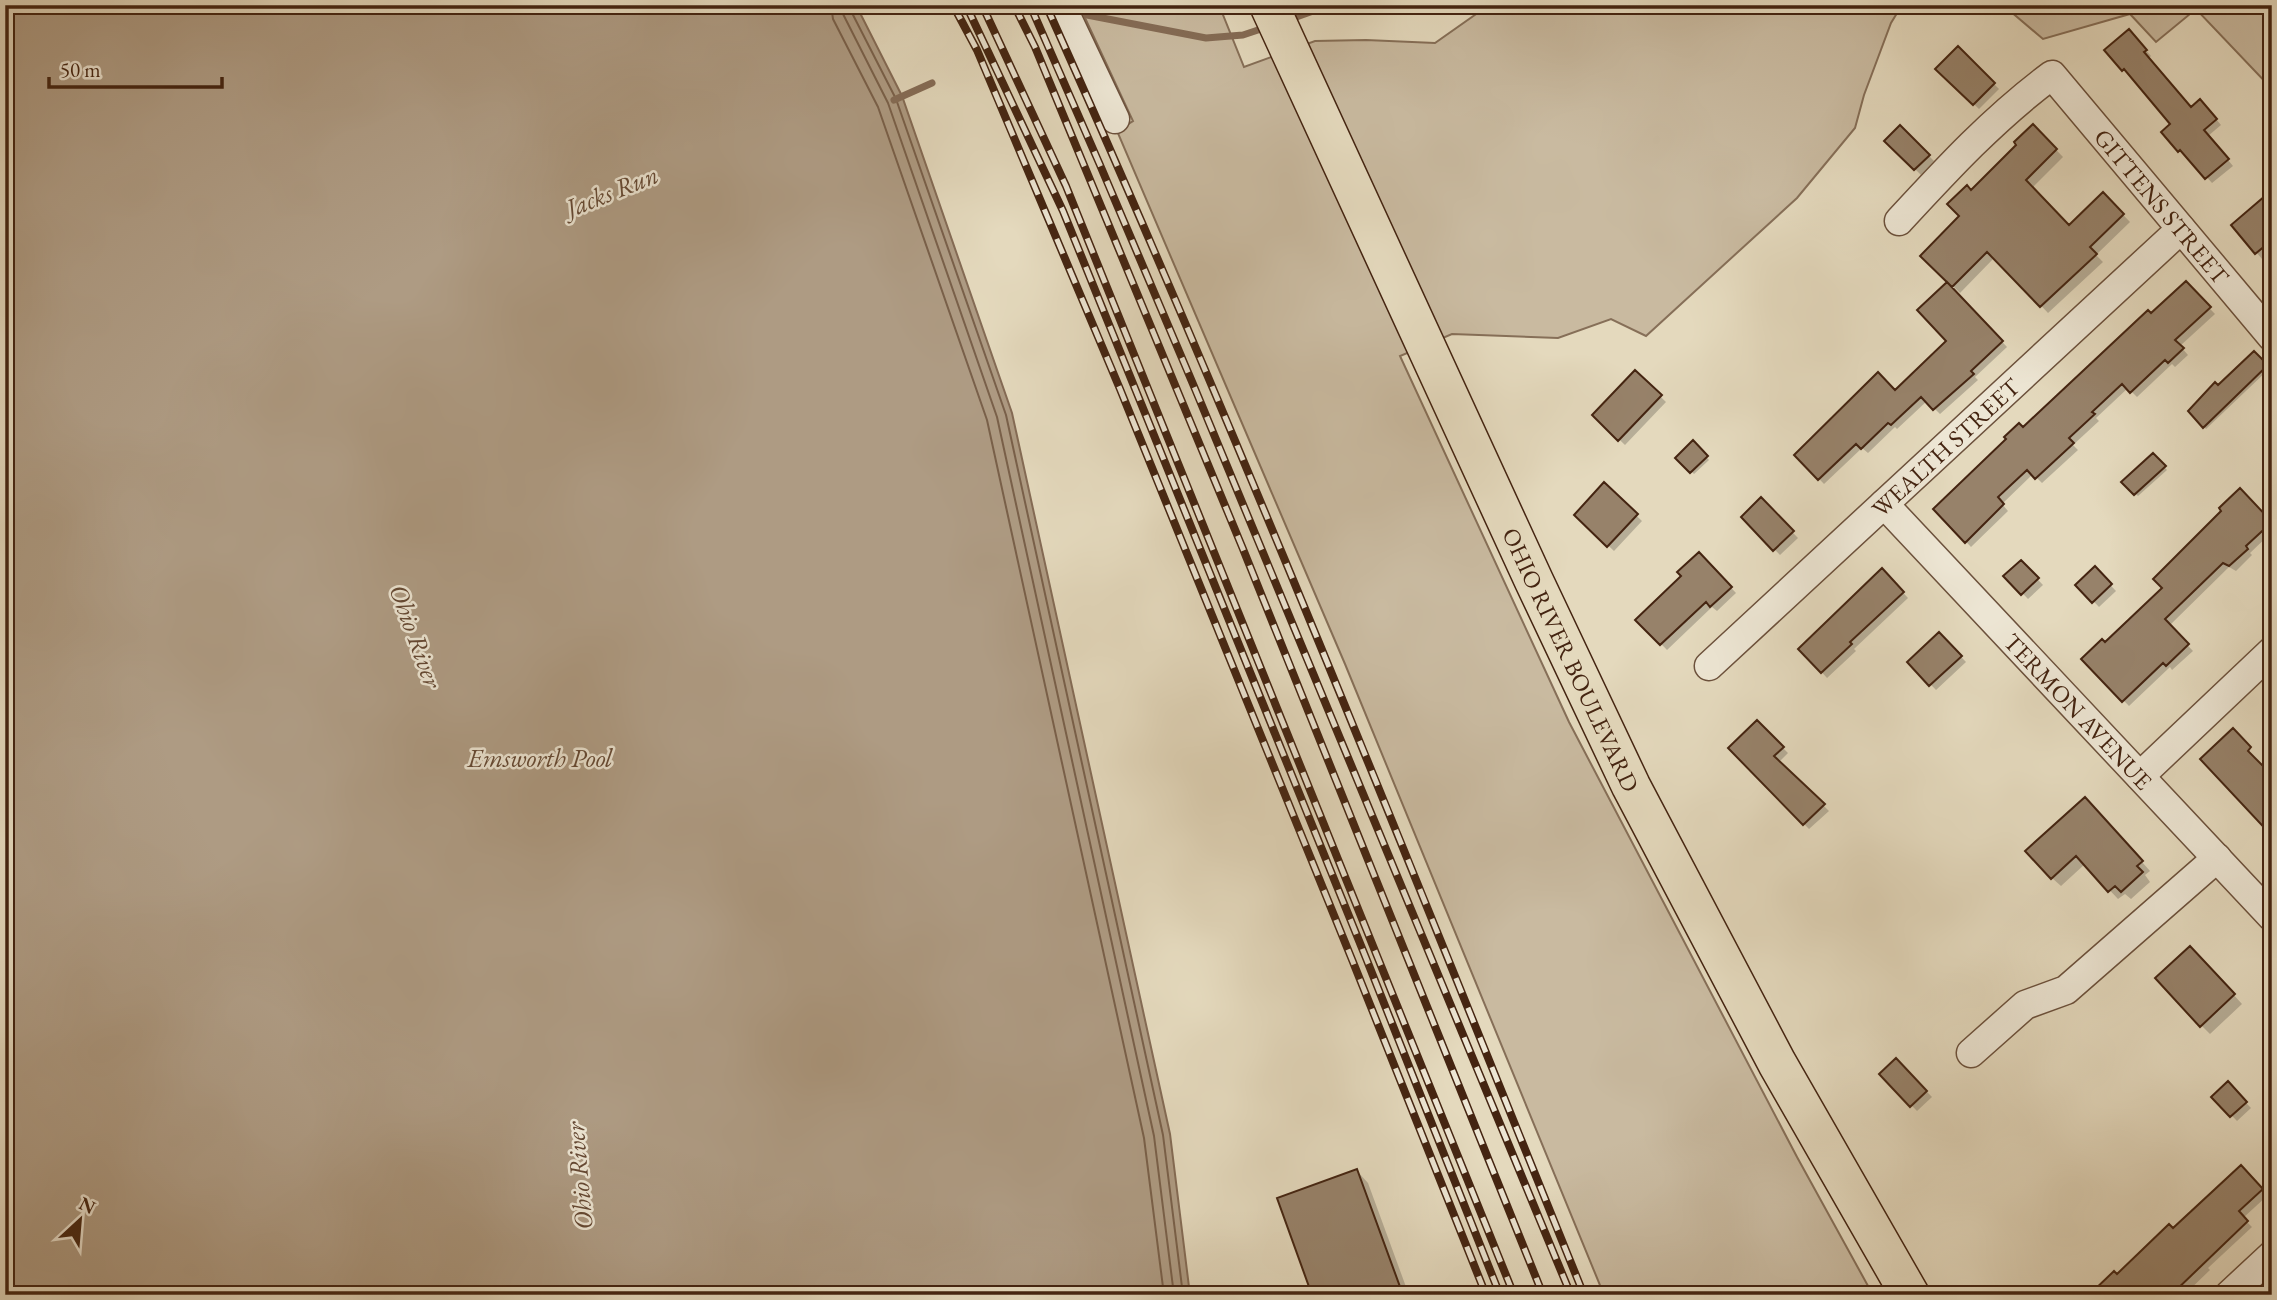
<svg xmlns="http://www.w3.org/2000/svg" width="2277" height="1300" font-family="'EB Garamond',serif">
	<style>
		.green { fill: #c9baa0; stroke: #866f58; stroke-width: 2 }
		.water { fill: #ae9b83; stroke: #846b55; stroke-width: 2 }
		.shadow { fill: #0003 }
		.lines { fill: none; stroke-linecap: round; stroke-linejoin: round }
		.shore { stroke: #79604a; stroke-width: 2 }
		.stream { stroke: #846b55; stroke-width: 7 }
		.building { fill: #97826a; stroke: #442411; stroke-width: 2 }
		.street-casing { stroke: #6c513c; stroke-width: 31 }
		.highway-casing { stroke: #442411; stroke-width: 41 }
		.street { stroke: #ede6d4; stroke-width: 28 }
		.highway { stroke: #e4d9bd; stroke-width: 38 }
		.rail-casing { stroke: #442411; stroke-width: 8 }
		.rail { stroke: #ede6d4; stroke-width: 5; stroke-dasharray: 16; stroke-linecap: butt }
		.labels { text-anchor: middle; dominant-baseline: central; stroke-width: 5; stroke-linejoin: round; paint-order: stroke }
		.street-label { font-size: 24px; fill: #442411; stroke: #ede6d4 }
		.water-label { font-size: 26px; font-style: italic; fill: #644833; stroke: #ede6d4 }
	</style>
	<rect width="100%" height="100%" fill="#e4d9bd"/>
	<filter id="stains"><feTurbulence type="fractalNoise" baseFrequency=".00286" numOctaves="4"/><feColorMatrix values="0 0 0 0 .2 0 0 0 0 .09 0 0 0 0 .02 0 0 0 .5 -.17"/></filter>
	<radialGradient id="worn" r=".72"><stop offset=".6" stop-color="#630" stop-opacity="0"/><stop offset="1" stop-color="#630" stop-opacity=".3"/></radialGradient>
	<path class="green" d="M1079 5H1219L1244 67 1315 41 1366 40 1435 43 1489 5H1902L1891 23 1864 95 1855 128 1797 198 1646 336 1611 319 1558 338 1452 334 1400 356 1569 722 1797 1157 1873 1295H1604L1345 664 1117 131 1133 121Z
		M2003 5H2272V89L2196 9 2156 42 2130 14 2043 39Z"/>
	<path class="water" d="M5 5H856L902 96 1012 413 1170 1134 1190 1295H5Z"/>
	<path class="shadow" d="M2134 37 2151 56 2148 59 2192 109 2206 107 2221 125 2208 136 2233 166 2212 183 2187 155 2185 156 2163 133 2173 125 2106 50Z
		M1958 48 1999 89 1979 109 1938 69Z
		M2033 126 2063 157 2032 188 2069 227 2103 194 2130 222 2096 255 2103 262 2048 313 1995 257 1960 293 1923 256 1962 216 1971 192 2019 145Z
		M1900 127 1934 161 1921 175 1887 141Z
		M2272 198V250L2262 259 2233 225Z
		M2185 283 2215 314 2180 346 2188 355 2175 367 2172 364 2137 397 2128 388 2096 418 2099 421 2073 445 2078 450 2042 483 2033 474 2002 504 2008 511 1971 547 1935 509Z
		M1947 284 2007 347 1975 377 1978 380 1940 414 1927 401 1897 429 1895 427 1868 453 1862 448 1824 484 1796 455 1896 393 1949 341Z
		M2254 354 2269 369 2206 429 2190 411Z
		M1635 372 1666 402 1625 445 1594 415Z
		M1693 443 1709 460 1694 474 1678 458Z
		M2153 455 2167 470 2138 496 2124 482Z
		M1604 485 1642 521 1614 551 1576 515Z
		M2240 491 2272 524V532L2250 553 2252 555 2236 571 2229 567 2169 626 2193 651 2172 670 2170 667 2129 706 2083 659 2105 644 2165 588Z
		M1761 500 1798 538 1780 555 1743 517Z
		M1699 554 1736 593 1717 611 1712 607 1667 650 1638 620 1683 576Z
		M2021 562 2043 585 2028 599 2006 576Z
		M2095 569 2116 591 2099 607 2078 585Z
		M1882 570 1908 598 1854 649 1856 651 1827 678 1801 649Z
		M1939 634 1966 662 1936 690 1909 662Z
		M1757 722 1788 753 1779 762 1829 811 1809 829 1730 749Z
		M2094 808 2150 871 2145 875 2150 882 2131 899 2125 894 2118 899 2085 864 2061 886 2052 878Z
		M2199 957 2242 1004 2210 1034 2201 1025Z
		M2272 1055V1065L2266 1060Z
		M1896 1060 1932 1097 1917 1111 1881 1074Z
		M2228 1084 2251 1108 2237 1121 2214 1097Z
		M2241 1167 2267 1196 2243 1218 2252 1227 2208 1268 2210 1270 2184 1295H2095L2173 1230Z
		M1357 1171 1368 1183 1409 1295H1314Z"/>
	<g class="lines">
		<path class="shore" d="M831 5 833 19 878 107 987 420 1144 1138 1164 1295
			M841 5 843 14 888 103 997 417 1154 1136 1174 1295
			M850 5 851 11 896 99 1006 415 1163 1135 1183 1295"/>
		<path class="stream" d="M1087 15 1206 38 1243 35 1267 27
			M1288 20 1330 5
			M894 100 932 83"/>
	</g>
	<path class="building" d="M2129 29 2147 50 2144 52 2191 107 2200 99 2217 119 2204 130 2229 159 2205 179 2180 150 2178 152 2161 132 2170 124 2124 69 2122 71 2104 50Z
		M1958 46 1995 83 1973 105 1935 69Z
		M2033 124 2057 149 2026 180 2069 225 2103 192 2124 214 2090 247 2097 254 2040 307 1987 252 1952 287 1920 256 1959 216 1947 204 1967 185 1971 190 2016 145 2014 142Z
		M1900 125 1930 155 1914 170 1884 141Z
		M2272 190V240L2255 254 2231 225Z
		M2186 281 2211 307 2175 340 2184 348 2168 363 2165 360 2130 393 2122 384 2092 412 2095 414 2069 438 2074 443 2035 479 2027 470 1998 497 2004 504 1965 543 1933 509 2006 439 2004 437 2019 423 2023 427 2148 310 2151 313Z
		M1947 282 2003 341 1971 371 1974 374 1933 410 1921 397 1891 425 1888 423 1861 449 1856 444 1818 480 1794 455 1878 372 1895 390 1946 341 1917 310Z
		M2254 351 2268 365 2203 428 2188 411 2215 382 2218 385Z
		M1635 370 1662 395 1618 441 1592 415Z
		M1693 440 1708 456 1690 473 1675 458Z
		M2153 453 2166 466 2134 495 2121 482Z
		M1604 482 1638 514 1607 547 1574 515Z
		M2240 488 2272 522 2246 546 2248 549 2229 566 2223 563 2165 619 2189 644 2166 666 2163 663 2122 702 2081 659 2102 639 2105 642 2162 588 2153 579 2221 511 2219 508Z
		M1761 497 1794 531 1773 551 1741 517Z
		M1699 552 1732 587 1710 607 1706 602 1660 645 1635 620 1681 576 1677 572Z
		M2021 560 2039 578 2021 595 2003 576Z
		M2095 566 2112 584 2092 603 2075 585Z
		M1882 568 1904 592 1850 642 1852 644 1821 673 1798 649Z
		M1939 632 1962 656 1929 686 1907 662Z
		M1757 720 1784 747 1774 756 1825 804 1803 825 1728 748Z
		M2233 728 2251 747 2248 751 2272 775V836L2200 759Z
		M2085 797 2143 861 2137 866 2143 872 2121 892 2115 886 2108 892 2076 856 2051 879 2025 851Z
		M2190 946 2235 994 2200 1027 2155 978Z
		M1896 1058 1927 1091 1910 1107 1879 1074Z
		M2228 1081 2247 1102 2230 1117 2211 1097Z
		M2241 1165 2263 1189 2239 1211 2248 1221 2171 1295H2089L2114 1271 2117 1274 2169 1224 2173 1228Z
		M1357 1169 1403 1295H1312L1277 1198Z"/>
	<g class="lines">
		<defs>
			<g id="street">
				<path d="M1061 5 1115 119"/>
				<path id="s1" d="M1899 221C1947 169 1994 118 2052 75L2272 337"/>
				<path id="s2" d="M1884 504 2272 917"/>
				<path id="s3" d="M1709 666 2181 229"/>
				<path d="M2140 776 2272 651"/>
				<path d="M1971 1053 2025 1005 2066 990 2217 858"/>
				<path d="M2229 1295 2272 1255"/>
			</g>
			<g id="highway">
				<path id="s4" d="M1269 5 1534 581 1631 786 1777 1063 1910 1295"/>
			</g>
		</defs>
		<use href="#street" class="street-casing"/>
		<use href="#highway" class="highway-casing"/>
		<use href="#street" class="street"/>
		<use href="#highway" class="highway"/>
		<defs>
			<path id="rail" d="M953 5 977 50 1015 140 1120 389 1353 962 1486 1295
				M966 5 1063 211 1366 958 1500 1295
				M982 5 1066 186 1514 1295
				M1014 5 1035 47 1243 549 1543 1295
				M1030 5 1100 165 1193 384 1571 1295
				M1046 5C1237 430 1409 863 1584 1295"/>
		</defs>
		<use href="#rail" class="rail-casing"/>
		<use href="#rail" class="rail"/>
	</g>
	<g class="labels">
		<g class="street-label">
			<text stroke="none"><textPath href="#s1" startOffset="383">GITTENS STREET</textPath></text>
			<text stroke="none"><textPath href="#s3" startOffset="322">WEALTH STREET</textPath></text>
			<text stroke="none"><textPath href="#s4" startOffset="721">OHIO RIVER BOULEVARD</textPath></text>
			<text stroke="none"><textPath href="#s2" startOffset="284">TERMON AVENUE</textPath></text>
		</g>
		<g class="water-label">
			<text transform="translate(612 191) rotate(-22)">Jacks Run</text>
			<text transform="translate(416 636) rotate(70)">Ohio River</text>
			<text x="540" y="758">Emsworth Pool</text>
			<text transform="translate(579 1176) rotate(-95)">Ohio River</text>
		</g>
	</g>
	<rect width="2277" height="1300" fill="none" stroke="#e4d9bd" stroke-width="28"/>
	<rect x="7" y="7" width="2263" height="1286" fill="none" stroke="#442411" stroke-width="3.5"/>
	<rect x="14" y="14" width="2249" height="1272" fill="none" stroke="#442411" stroke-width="2"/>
	<g transform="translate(80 1220) rotate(26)" stroke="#ede6d4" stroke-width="5" paint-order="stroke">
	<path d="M0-5L12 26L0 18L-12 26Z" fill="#442411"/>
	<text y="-10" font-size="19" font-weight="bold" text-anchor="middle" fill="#442411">N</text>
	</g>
	<path d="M49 77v10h173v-10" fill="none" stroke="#442411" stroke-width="3.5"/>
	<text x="60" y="77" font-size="21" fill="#442411" stroke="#ede6d4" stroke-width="5" paint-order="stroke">50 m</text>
	<rect width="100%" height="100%" filter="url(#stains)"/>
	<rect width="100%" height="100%" fill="url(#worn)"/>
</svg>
